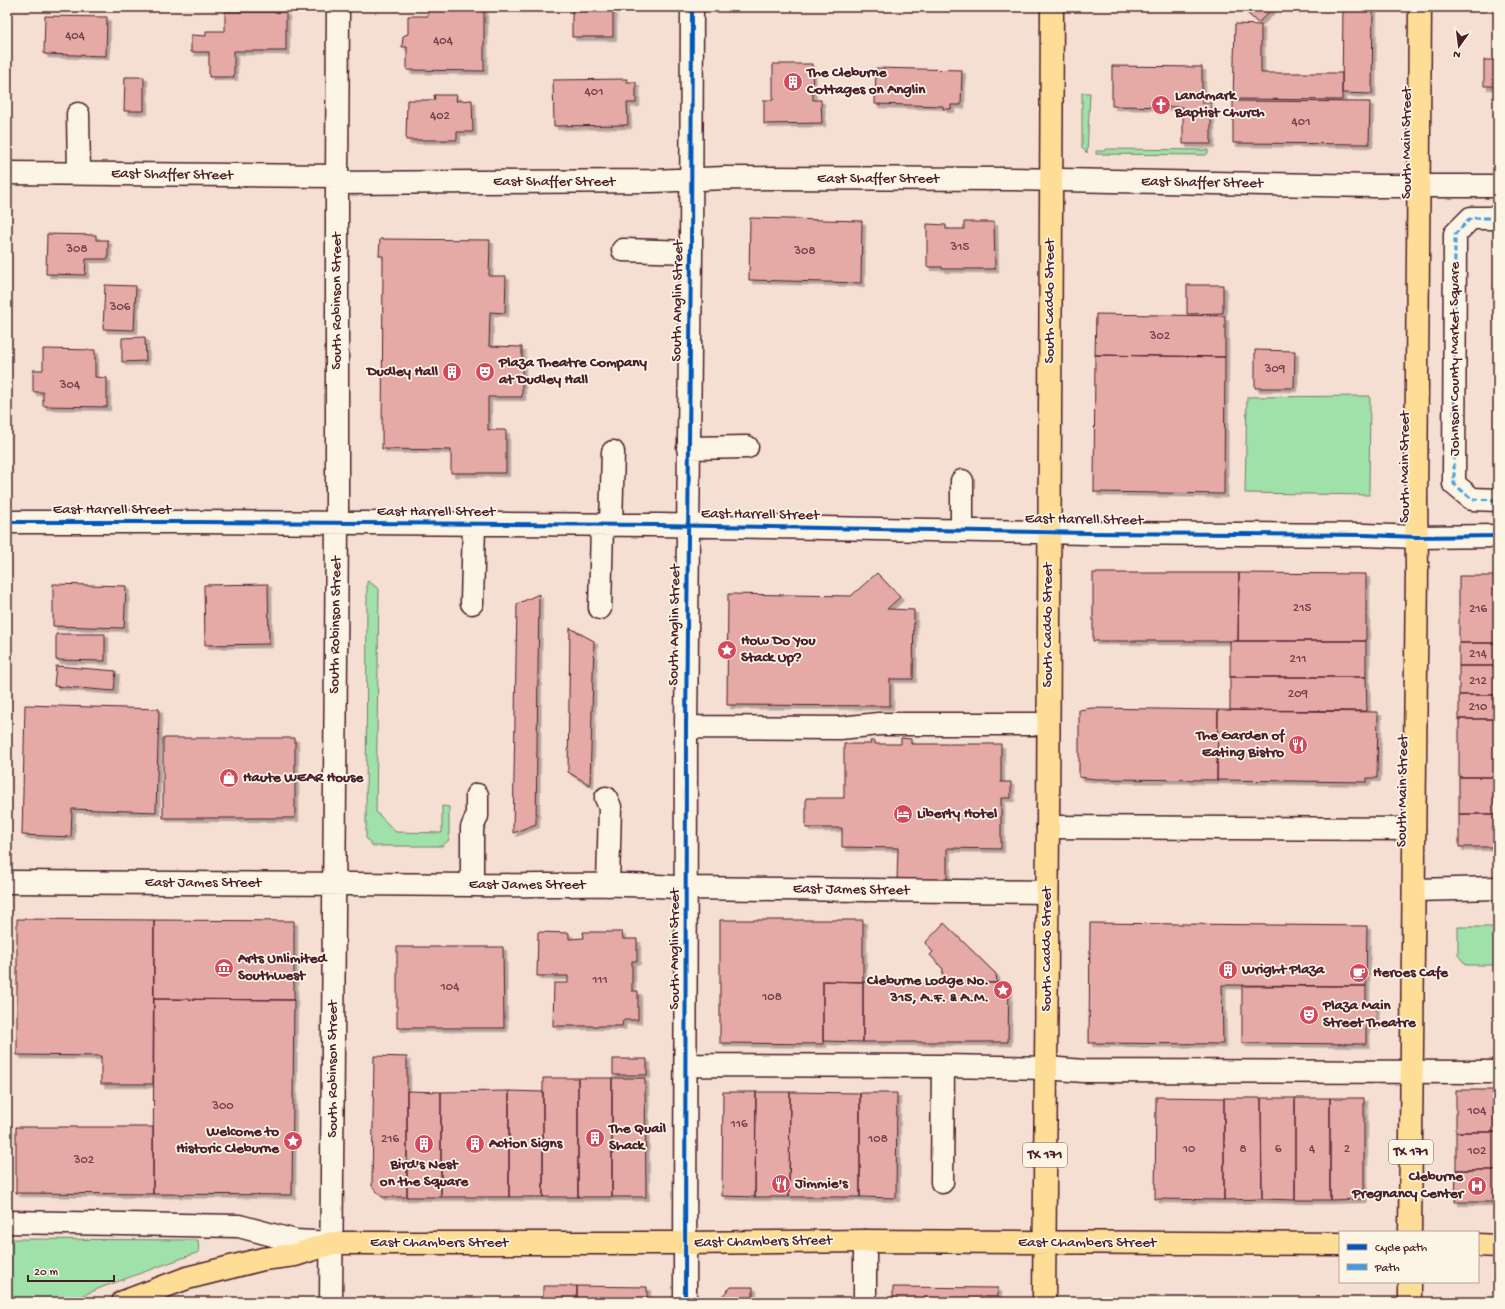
<svg xmlns="http://www.w3.org/2000/svg" width="1505" height="1309" font-family="'Gochi Hand',sans-serif">
	<style>
		.green { fill: #a0e0a9; stroke: #75806a }
		.building { fill: #e5aaa6; stroke: #4a1f2b; filter: url(#shadow) }
		.lines { fill: none; stroke-linecap: round; stroke-linejoin: round }
		.minor-casing { stroke: #4a1f2b; stroke-width: 25 }
		.major-casing { stroke: #4a1f2b; stroke-width: 25 }
		.minor { stroke: #fcf5e5; stroke-width: 22 }
		.major { stroke: #fedd96; stroke-width: 22 }
		.quiet { stroke: #409be1; stroke-width: 3; stroke-dasharray: 6 3; stroke-linecap: butt }
		.cycleway-casing { stroke: #fcf5e5; stroke-width: 6 }
		.cycleway { stroke: #0057b8; stroke-width: 4 }
		.labels { text-anchor: middle; dominant-baseline: central; stroke-width: 3.5; stroke-linejoin: round; paint-order: stroke }
		.number-label { font-size: 13px; fill: #71424a }
		.shield { fill: #fcf5e5; stroke: #7f5f63; stroke-width: 1 }
		.shield-label { font-size: 14px; font-weight: bold; fill: #4a1f2b }
		.poi-label { font-size: 15px; font-weight: bold; fill: #4a1f2b; stroke: #fcf5e5; text-anchor: start }
		.street-label { font-size: 15px; fill: #4a1f2b; stroke: #fcf5e5 }
	</style>
	<defs>
		<filter id="shadow"><feDropShadow dx="3.5" dy="3.5" stdDeviation="0" flood-color="#0004"/></filter>
	</defs>
	<rect width="100%" height="100%" fill="#f5ded2"/>
	<filter id="ink" filterUnits="userSpaceOnUse"><feTurbulence type="fractalNoise" baseFrequency=".025" numOctaves="2"/><feDisplacementMap in="SourceGraphic" scale="8" xChannelSelector="R" yChannelSelector="G"/><feConvolveMatrix kernelMatrix="1 2 1 2 8 2 1 2 1" color-interpolation-filters="sRGB"/></filter>
	<g filter="url(#ink)">
		<path class="green" d="M1082 93H1090L1087 153 1082 148Z
			M1107 149 1208 150V153L1206 155 1096 154V151H1104Z
			M1370 396 1369 495 1245 493 1247 397Z
			M368 581 379 589 376 812 396 832 442 833V806L449 807V840L442 846H373L366 838 367 582Z
			M1458 927H1498V965H1466L1458 955Z
			M7 1239 198 1240 199 1252 100 1288 68 1302H7Z"/>
		<path class="building" d="M428 7H484V71L407 70V47H402L403 36 408 34V16H428Z
			M572 7H617V9H613V37H572Z
			M1241 7H1274L1258 23Z
			M1343 7H1373L1372 94 1342 93Z
			M225 12H286V51H234V77H209V52H191V35L206 36V31H225Z
			M45 16 107 17 106 56 44 54Z
			M1235 24 1261 25V73H1342V100L1233 99Z
			M1484 60H1498V86H1484Z
			M773 64H812L813 100H821L822 123 764 124V100H773Z
			M1112 66 1202 67V103H1211V144H1183V107L1112 106Z
			M876 68 962 70 961 105H951V109H943V106L875 104Z
			M125 77H144V111H124Z
			M627 79V82H636V103H627L628 125 554 126 553 80Z
			M434 95H457L456 101 472 100 473 132H457V140H406L407 100H435Z
			M1233 101 1370 102 1369 144 1233 143Z
			M750 218 862 221 861 283 749 280Z
			M964 222H994L995 269H942V267H927V224L946 225V229H964Z
			M47 234 96 235V240H108V259H86L85 275 46 274Z
			M380 239 490 240 489 276H506L505 313 490 312 489 346 522 347V397H488V430H506V473H451V450L382 449 383 256H379Z
			M105 285 136 286 134 330 103 329Z
			M1187 285H1223V313L1187 314Z
			M1096 314 1225 316V357L1095 355Z
			M145 337 146 361 122 362V338Z
			M43 349 95 350V377L107 378V407L43 406V392H33V370H43Z
			M1255 350 1295 351 1294 388H1255Z
			M1095 355 1225 357 1224 494 1094 492Z
			M877 573 900 597 887 609 914 610 913 679H890V706L727 705 728 594 851 596Z
			M1093 573H1239L1238 641H1093Z
			M1239 573 1366 574V641H1238Z
			M1459 576H1498V643H1459Z
			M53 584 126 586 124 628 53 626Z
			M268 584 269 644 205 645 204 585Z
			M539 594 536 824 513 833 517 604Z
			M570 628 594 641 590 785 568 772Z
			M56 634H105V661L56 660Z
			M1230 641H1366V677H1230Z
			M1459 643H1498V666H1459Z
			M56 666 116 671 114 691 54 686Z
			M1459 666H1498V695H1459Z
			M1230 677H1366L1367 711 1230 710Z
			M1459 695H1498V719H1459Z
			M25 705 159 709 156 812 72 809 71 837 22 835Z
			M1092 708 1218 710 1217 780 1095 779 1079 777V710Z
			M1218 710 1378 712 1377 778H1367V782L1217 780Z
			M1459 719H1498V777H1459Z
			M163 738H295V818H163Z
			M901 738 911 739V744H1001V782H1011V798H1001V849L947 848V881H897L898 848 842 847V828H806V798H844V744H871L870 741H875V744H901Z
			M1459 777H1498V814H1459Z
			M1459 814H1498V847H1459Z
			M17 919 154 920 153 1084H101V1056L17 1055Z
			M154 920 294 921V1000L154 999Z
			M720 920H863V982L823 981V1044L720 1043Z
			M944 923 996 974 997 983 942 982 943 969 930 955 933 952 925 943Z
			M1090 923 1367 926 1366 986 1222 985 1223 1044 1089 1043Z
			M538 932 569 933V939L584 938 583 932H622L623 939H637V961H632V991H638V1020H623L622 1026H553L554 983H568V976H537Z
			M397 947H503L504 1028H397Z
			M823 981 863 982V1042L823 1041Z
			M863 982 1009 983 1008 1042H863Z
			M1242 986H1366V1003H1376L1375 1026H1366V1044L1242 1043Z
			M154 999 294 1000 292 1195 153 1194Z
			M374 1056 407 1057V1197H382L372 1186Z
			M613 1059H647V1075H613Z
			M543 1078H578V1197H543Z
			M578 1078H612V1197H578Z
			M612 1078H645L646 1197H612Z
			M1456 1090H1498V1132H1456Z
			M407 1091 441 1092V1197H407Z
			M509 1091 543 1092V1197H509Z
			M509 1091V1197H441V1092Z
			M723 1092H756L755 1197 722 1196Z
			M756 1092H790L789 1197H755Z
			M790 1092 860 1093V1197H789Z
			M860 1093H897L896 1198 860 1197Z
			M1156 1097 1224 1098V1200L1155 1199Z
			M1224 1098H1261L1262 1199 1224 1200Z
			M1261 1098H1295V1200L1262 1199Z
			M1295 1098H1330V1200H1295Z
			M1330 1098H1364V1199L1330 1200Z
			M16 1127H153V1194L16 1193Z
			M1456 1132H1498V1170H1456Z
			M1456 1170H1498V1202H1455Z
			M543 1286H577V1302H543Z
			M577 1286 647 1287V1302H577Z
			M731 1287H753V1302H722V1296Z
			M893 1287 998 1288V1302H893Z
			M1479 1300 1498 1301V1302H1479Z"/>
		<g class="lines">
			<defs>
				<path id="minor" d="M78 114 79 173
					M7 173 337 176
					M337 183 652 181 725 178 1011 179 1374 186H1498
					M1498 218H1471L1455 234 1454 484 1472 499 1498 500
					M623 250 691 252
					M688 448 747 447
					M7 522H196L658 525 1088 533 1365 535 1417 537 1498 536
					M611 525 613 452
					M962 530V481
					M472 603 474 524
					M600 608 602 526
					M686 727 840 728 879 724H1048
					M606 798 610 807 608 885
					M1048 827 1414 829
					M7 882C162 882 317 884 472 885 543 886 615 882 687 888L1047 892
					M472 885V828L477 816V795
					M1414 890 1498 888
					M687 1065 943 1066 1046 1068 1084 1071 1498 1072
					M942 1182 943 1066
					M7 1222 239 1226 295 1241 332 1243
					M865 1241V1302
					M331 1302 337 523V176L338 7
					M685 1302 686 727 691 252 692 7"/>
				<path id="major" d="M1410 1232 1417 569 1416 500 1420 7
					M1478 1245 1498 1246
					M123 1302 187 1278 263 1259 295 1255 332 1243H686L865 1241 1340 1244
					M1044 1302 1048 827 1052 7
					M1410 1302V1282"/>
			</defs>
			<use href="#minor" class="minor-casing"/>
			<use href="#major" class="major-casing"/>
			<use href="#minor" class="minor"/>
			<use href="#major" class="major"/>
			<path class="quiet" d="M1498 218H1471L1455 234 1454 484 1472 499 1498 500"/>
			<defs>
				<path id="cycleway" d="M7 522H196L658 525 1088 533 1365 535 1417 537 1498 536
					M685 1302 686 727 691 252 692 7"/>
			</defs>
			<use href="#cycleway" class="cycleway-casing"/>
			<use href="#cycleway" class="cycleway"/>
		</g>
	</g>
	<defs>
		<symbol id="building-disc" viewBox="-11 -11 22 22"><circle r="9.5" fill="#d1495b" stroke="#fcf5e5"/><path d="M-4-6H4V6H1V3H-1V6H-4ZM-2.5-4.3h1.7v1.8h-1.7ZM.8-4.3h1.7v1.8H.8ZM-2.5-1h1.7V.8h-1.7ZM.8-1h1.7V.8H.8Z" fill="#fff"/></symbol>
		<symbol id="church-disc" viewBox="-11 -11 22 22"><circle r="9.5" fill="#d1495b" stroke="#fcf5e5"/><path d="M-1.2-6h2.4v3.5h3.3v2.4h-3.3V6h-2.4V-.1h-3.3v-2.4h3.3Z" fill="#fff"/></symbol>
		<symbol id="theatre-disc" viewBox="-11 -11 22 22"><circle r="9.5" fill="#d1495b" stroke="#fcf5e5"/><path d="M-5-5.5Q0-4 5-5.5V0Q5 5 0 6Q-5 5-5 0ZM-3.3-2.5H-1v1.5H-3.3ZM1-2.5H3.3v1.5H1ZM-2.8 1Q0 5.5 2.8 1Z" fill="#fff"/></symbol>
		<symbol id="sight-disc" viewBox="-11 -11 22 22"><circle r="9.5" fill="#d1495b" stroke="#fcf5e5"/><path d="M0-6L1.8-2.2L6-1.7L2.9 1.2L3.7 5.4L0 3.3L-3.7 5.4L-2.9 1.2L-6-1.7L-1.8-2.2Z" fill="#fff"/></symbol>
		<symbol id="restaurant-disc" viewBox="-11 -11 22 22"><circle r="9.5" fill="#d1495b" stroke="#fcf5e5"/><path d="M-5-6h1v4h1v-4h1v4h1v-4h1v5L-1.5 .5V6h-2V.5L-5-1ZM5-6V6H3V1.5H1.5Q1.5-4 5-6Z" fill="#fff"/></symbol>
		<symbol id="shop-disc" viewBox="-11 -11 22 22"><circle r="9.5" fill="#d1495b" stroke="#fcf5e5"/><path d="M-5-2.5h2.3a2.7 3.5 0 0 1 5.4 0H5L5.5 6h-11ZM-1.5-2.5h3a1.5 2.3 0 0 0-3 0Z" fill="#fff"/></symbol>
		<symbol id="hotel-disc" viewBox="-11 -11 22 22"><circle r="9.5" fill="#d1495b" stroke="#fcf5e5"/><path d="M-6-4.5h1.5V1H6V5H4.5V3h-9V5H-6ZM-4 0a1.8 1.8 0 1 1 3.6 0ZM.5 0V-2.5h3Q6-2.5 6 0Z" fill="#fff"/></symbol>
		<symbol id="museum-disc" viewBox="-11 -11 22 22"><circle r="9.5" fill="#d1495b" stroke="#fcf5e5"/><path d="M0-6L6-3V-2H-6V-3ZM-5-1h2V3h-2ZM-1-1h2V3h-2ZM3-1h2V3H3ZM-6 4H6V6H-6Z" fill="#fff"/></symbol>
		<symbol id="cafe-disc" viewBox="-11 -11 22 22"><circle r="9.5" fill="#d1495b" stroke="#fcf5e5"/><path d="M-5.5-4.5H6V0H3Q3 3.5 0 3.5H-2.5Q-5.5 3.5-5.5 0ZM3-3.2v2h1.7v-2ZM-6 4.5H4V6H-6Z" fill="#fff"/></symbol>
		<symbol id="hospital-disc" viewBox="-11 -11 22 22"><circle r="9.5" fill="#d1495b" stroke="#fcf5e5"/><path d="M-5-5h3v3.5h4V-5h3V5h-3V1.5h-4V5h-3Z" fill="#fff"/></symbol>
	</defs>
	<g fill-rule="evenodd">
		<use href="#building-disc" x="782" y="71" width="22" height="22"/>
		<use href="#church-disc" x="1150" y="94" width="22" height="22"/>
		<use href="#building-disc" x="441" y="361" width="22" height="22"/>
		<use href="#theatre-disc" x="474" y="361" width="22" height="22"/>
		<use href="#sight-disc" x="716" y="639" width="22" height="22"/>
		<use href="#restaurant-disc" x="1287" y="734" width="22" height="22"/>
		<use href="#shop-disc" x="218" y="767" width="22" height="22"/>
		<use href="#hotel-disc" x="892" y="803" width="22" height="22"/>
		<use href="#museum-disc" x="213" y="957" width="22" height="22"/>
		<use href="#building-disc" x="1217" y="959" width="22" height="22"/>
		<use href="#cafe-disc" x="1348" y="962" width="22" height="22"/>
		<use href="#sight-disc" x="992" y="979" width="22" height="22"/>
		<use href="#theatre-disc" x="1298" y="1004" width="22" height="22"/>
		<use href="#building-disc" x="584" y="1127" width="22" height="22"/>
		<use href="#sight-disc" x="282" y="1130" width="22" height="22"/>
		<use href="#building-disc" x="413" y="1133" width="22" height="22"/>
		<use href="#building-disc" x="464" y="1133" width="22" height="22"/>
		<use href="#restaurant-disc" x="770" y="1173" width="22" height="22"/>
		<use href="#hospital-disc" x="1466" y="1175" width="22" height="22"/>
	</g>
	<g class="labels">
		<g class="number-label">
			<text x="75" y="36">404</text>
			<text x="443" y="41">404</text>
			<text x="594" y="92">401</text>
			<text x="440" y="116">402</text>
			<text x="1301" y="122">401</text>
			<text x="960" y="247">315</text>
			<text x="77" y="249">308</text>
			<text x="805" y="251">308</text>
			<text x="120" y="307">306</text>
			<text x="1160" y="336">302</text>
			<text x="1275" y="369">309</text>
			<text x="70" y="385">304</text>
			<text x="1302" y="608">215</text>
			<text x="1478" y="609">216</text>
			<text x="1478" y="654">214</text>
			<text x="1298" y="659">211</text>
			<text x="1478" y="681">212</text>
			<text x="1298" y="694">209</text>
			<text x="1478" y="707">210</text>
			<text x="600" y="980">111</text>
			<text x="450" y="987">104</text>
			<text x="772" y="997">108</text>
			<text x="223" y="1106">300</text>
			<text x="1477" y="1111">104</text>
			<text x="739" y="1124">116</text>
			<text x="390" y="1139">216</text>
			<text x="878" y="1139">108</text>
			<text x="1189" y="1149">10</text>
			<text x="1243" y="1149">8</text>
			<text x="1278" y="1149">6</text>
			<text x="1312" y="1149">4</text>
			<text x="1347" y="1149">2</text>
			<text x="1477" y="1151">102</text>
			<text x="84" y="1160">302</text>
		</g>
		<g class="shield">
			<rect x="1389" y="1140" width="44" height="24" rx="3"/>
			<rect x="1023" y="1143" width="44" height="24" rx="3"/>
		</g>
		<g class="shield-label">
			<text x="1411" y="1152">TX 171</text>
			<text x="1045" y="1155">TX 171</text>
		</g>
		<g class="poi-label">
			<text x="807" y="73">The Cleburne<tspan x="807" dy="17">Cottages on Anglin</tspan></text>
			<text x="1175" y="96">Landmark<tspan x="1175" dy="17">Baptist Church</tspan></text>
			<text x="499" y="363">Plaza Theatre Company<tspan x="499" dy="17">at Dudley Hall</tspan></text>
			<text x="438" y="372" text-anchor="end">Dudley Hall</text>
			<text x="741" y="641">How Do You<tspan x="741" dy="17">Stack Up?</tspan></text>
			<text x="1284" y="736" text-anchor="end">The Garden of<tspan x="1284" dy="17">Eating Bistro</tspan></text>
			<text x="243" y="778">Haute WEAR House</text>
			<text x="917" y="814">Liberty Hotel</text>
			<text x="238" y="959">Arts Unlimited<tspan x="238" dy="17">Southwest</tspan></text>
			<text x="1242" y="970">Wright Plaza</text>
			<text x="1373" y="973">Heroes Cafe</text>
			<text x="989" y="981" text-anchor="end">Cleburne Lodge No.<tspan x="989" dy="17">315, A.F. &amp; A.M.</tspan></text>
			<text x="1323" y="1006">Plaza Main<tspan x="1323" dy="17">Street Theatre</tspan></text>
			<text x="609" y="1129">The Quail<tspan x="609" dy="17">Shack</tspan></text>
			<text x="279" y="1132" text-anchor="end">Welcome to<tspan x="279" dy="17">Historic Cleburne</tspan></text>
			<text x="489" y="1144">Action Signs</text>
			<text x="424" y="1165" text-anchor="middle">Bird's Nest<tspan x="424" dy="17">on the Square</tspan></text>
			<text x="1463" y="1177" text-anchor="end">Cleburne<tspan x="1463" dy="17">Pregnancy Center</tspan></text>
			<text x="795" y="1184">Jimmie's</text>
		</g>
		<g class="street-label">
			<text transform="translate(1407 143) rotate(-90)">South Main Street</text>
			<text transform="translate(172 175) rotate(1)">East Shaffer Street</text>
			<text x="878" y="179">East Shaffer Street</text>
			<text x="554" y="182">East Shaffer Street</text>
			<text transform="translate(1202 183) rotate(1)">East Shaffer Street</text>
			<text transform="translate(337 301) rotate(-90)">South Robinson Street</text>
			<text transform="translate(678 301) rotate(-89)">South Anglin Street</text>
			<text transform="translate(1050 301) rotate(-90)">South Caddo Street</text>
			<text transform="translate(1455 359) rotate(-90)">Johnson County Market Square</text>
			<text transform="translate(1405 467) rotate(-90)">South Main Street</text>
			<text x="112" y="510">East Harrell Street</text>
			<text x="436" y="512">East Harrell Street</text>
			<text transform="translate(760 515) rotate(1)">East Harrell Street</text>
			<text transform="translate(1084 520) rotate(1)">East Harrell Street</text>
			<text transform="translate(336 625) rotate(-89)">South Robinson Street</text>
			<text transform="translate(675 625) rotate(-89)">South Anglin Street</text>
			<text transform="translate(1048 625) rotate(-90)">South Caddo Street</text>
			<text transform="translate(1403 791) rotate(-89)">South Main Street</text>
			<text x="203" y="883">East James Street</text>
			<text x="527" y="885">East James Street</text>
			<text transform="translate(851 890) rotate(1)">East James Street</text>
			<text transform="translate(675 949) rotate(-90)">South Anglin Street</text>
			<text transform="translate(1047 949) rotate(-90)">South Caddo Street</text>
			<text transform="translate(333 1069) rotate(-90)">South Robinson Street</text>
			<text transform="translate(763 1242) rotate(-1)">East Chambers Street</text>
			<text x="439" y="1243">East Chambers Street</text>
			<text x="1087" y="1243">East Chambers Street</text>
		</g>
	</g>
	<rect width="1505" height="1309" fill="none" stroke="#fcf5e5" stroke-width="24"/>
	<rect x="12" y="12" width="1481" height="1285" fill="none" stroke="#4a1f2b" stroke-width="1.5" filter="url(#ink)"/>
	<rect x="1339" y="1231" width="140" height="52" fill="#fcf5e5" stroke="#b59f9b"/>
	<rect x="1347" y="1244" width="20" height="6" fill="#0057b8" stroke="#b59f9b"/>
	<text x="1375" y="1251" font-size="12" fill="#4a1f2b">Cycle path</text>
	<rect x="1347" y="1264" width="20" height="6" fill="#409be1" stroke="#b59f9b"/>
	<text x="1375" y="1271" font-size="12" fill="#4a1f2b">Path</text>
	<g transform="translate(1459 46) rotate(194)" stroke="#fcf5e5" stroke-width="3" paint-order="stroke">
	<path d="M0-3L7 15L0 10L-7 15Z" fill="#4a1f2b"/>
	<text y="-6" font-size="11" font-weight="bold" text-anchor="middle" fill="#4a1f2b">N</text>
	</g>
	<path d="M28 1275v6h86v-6" fill="none" stroke="#4a1f2b" stroke-width="2"/>
	<text x="34" y="1275" font-size="12" fill="#4a1f2b" stroke="#fcf5e5" stroke-width="3" paint-order="stroke">20 m</text>
</svg>
